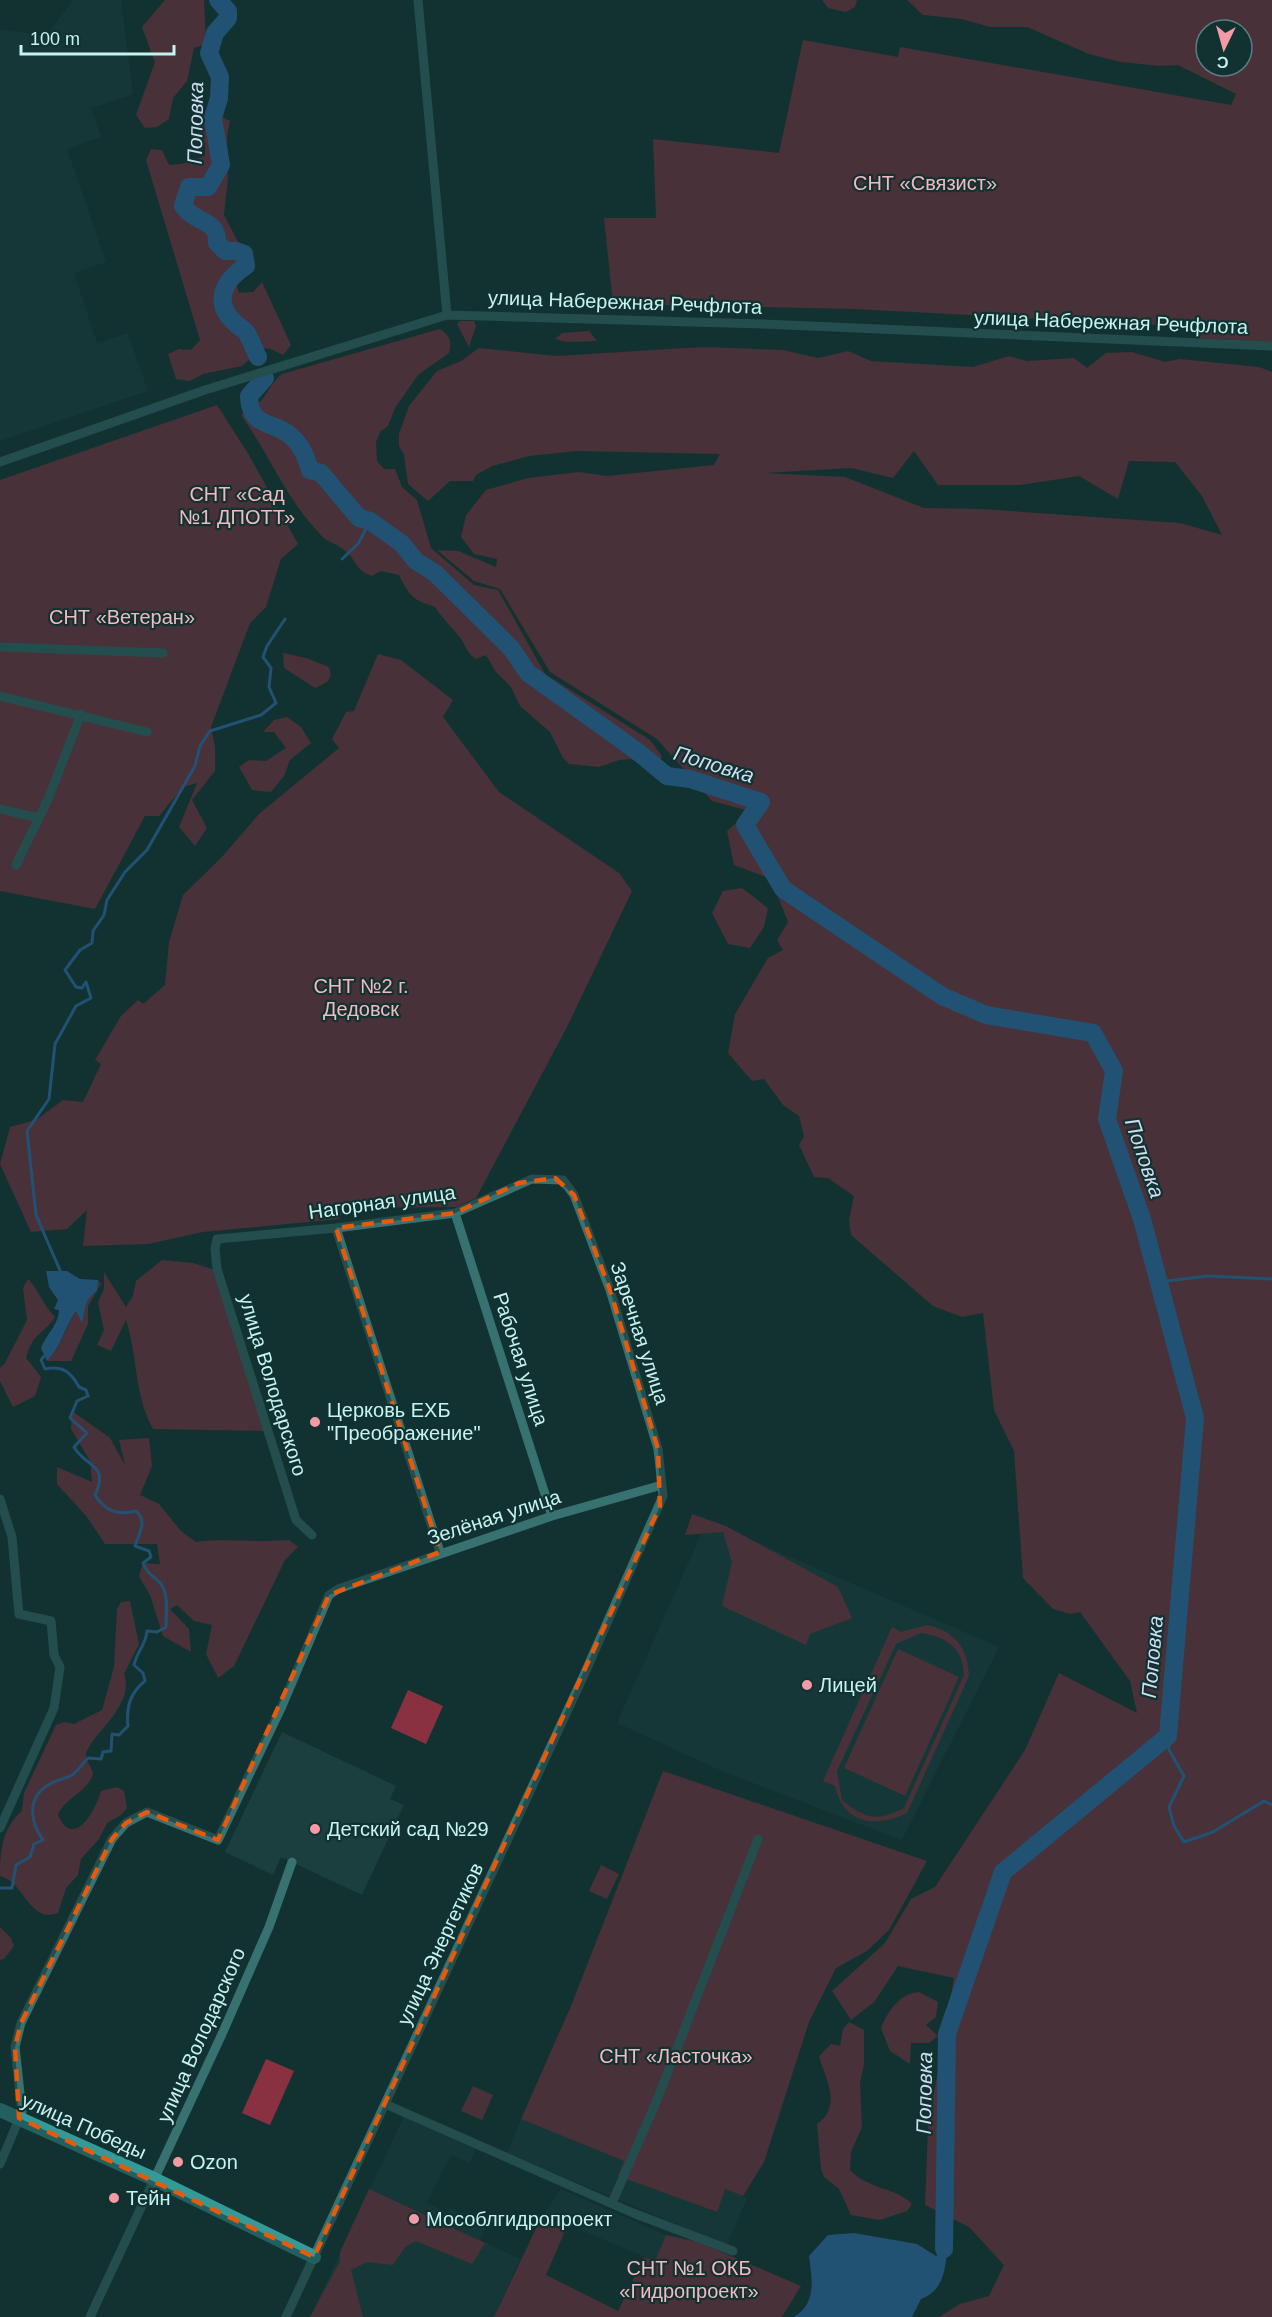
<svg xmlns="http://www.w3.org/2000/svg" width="1272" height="2317" font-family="Helvetica,sans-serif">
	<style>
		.built { fill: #1a3f3e }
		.green { fill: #8a3141; fill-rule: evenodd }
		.water { fill: #337ac5 }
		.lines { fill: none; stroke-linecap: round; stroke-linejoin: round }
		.stream { stroke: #337ac5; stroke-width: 3 }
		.river { stroke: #337ac5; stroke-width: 18 }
		.street { stroke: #387270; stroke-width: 9 }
		.secondary { stroke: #339a97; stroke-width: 14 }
		.marked { fill: none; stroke: #e8590c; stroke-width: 4.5; stroke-dasharray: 12 8; stroke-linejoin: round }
		.poi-dot { fill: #f49aa5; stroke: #123231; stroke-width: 2 }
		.labels { text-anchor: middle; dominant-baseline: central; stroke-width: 4.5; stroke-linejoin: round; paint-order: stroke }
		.park-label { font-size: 20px; fill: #f2b9bf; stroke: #123231 }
		.street-label { font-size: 20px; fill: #c5f3f1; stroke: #123231 }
		.poi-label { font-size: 20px; fill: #c5f3f1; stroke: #123231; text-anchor: start }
		.water-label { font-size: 21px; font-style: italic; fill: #ccddf1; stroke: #123231 }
	</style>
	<rect width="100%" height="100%" fill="#123231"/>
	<path class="built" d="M73 0H121L133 94 91 108 101 137 67 149 106 262 74 273 97 343 128 333 148 391 0 441V30L47 35Z
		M707 1521 999 1647 902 1840 724 1772 617 1723Z
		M282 1732 396 1786 390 1799 404 1805 362 1895 281 1857 273 1875 225 1852Z
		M404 2116 476 2149 469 2163 451 2155 427 2203 447 2213 449 2208 486 2226 480 2240 520 2259 494 2317H310Z
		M521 2119 624 2161 619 2176 716 2212 725 2188 747 2198 727 2245 507 2153Z
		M561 2189 666 2235 655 2261 568 2225 565 2231 540 2220Z"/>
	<path class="green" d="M165 0H204L206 44 194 48 187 81 173 98 169 119 157 127 145 128 136 115 155 62 142 27Z
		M822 0H857L855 7 846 12 828 8Z
		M907 0H1272V342L1196 338 1197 327 855 309 613 304 604 218H656L653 139 779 153 803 40 898 57 900 47 1231 105 1236 94 1178 65 1160 66 1121 62 1089 54 1027 27H990L962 19 923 15ZM1206 30H1242V66H1206Z
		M218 115 230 121 227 136 228 178 224 215 243 251 236 281 239 293 253 292 262 282 291 345 283 355 271 349 257 347 251 358 242 366 203 374 190 381 176 379 168 354 179 349 191 350 200 340 146 160 151 149 162 150 169 165 181 164 205 156V143L198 131 205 121Z
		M460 321H474L476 326 469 347 457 324Z
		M440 329C450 336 452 341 449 353L418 375 395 408 388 426 380 432 376 442 377 461 384 469H395L402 487 417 500 431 548 474 585 498 590 545 674 650 740 662 756 659 765 649 766 630 759 619 760 599 767 569 764 563 758 550 732 520 706 511 687 496 672 486 655 476 659C465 652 466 644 458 635 450 625 442 618 435 607 412 599 410 597 399 575L381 571 372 576C355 571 356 558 343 549 335 543 326 542 320 534 286 499 269 454 241 415 247 409 251 408 257 404 267 397 270 383 282 374Z
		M589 331 597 341 566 342 555 339 562 333Z
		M703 347 783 350 818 358 848 351 871 361 973 367 1009 356 1027 361 1074 358 1087 368 1106 353 1132 352 1165 362 1180 359 1259 367 1272 372V2317H939L960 2304 989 2296 1004 2265 969 2227 925 2205 928 2127 954 1978 898 1966 874 2002 851 2020 832 1991 885 1943 911 1899 935 1887 1025 1750 1059 1673 1137 1713 1130 1681 1080 1612 1070 1614 1053 1609 1023 1578 1014 1451 994 1410 983 1313 962 1317 933 1306 851 1235 849 1220 854 1196 828 1178 814 1177 799 1145 804 1136 799 1116 783 1105 764 1079 752 1081 728 1053 735 1014 768 958 783 950 777 940 788 922 771 879 734 865 727 831 749 811 712 801 657 739 550 672 500 589 474 581 437 550 458 551 496 567 497 559 474 554 461 537 466 515 486 490 528 478 579 472 607 476 714 465 720 454 577 451 529 456 492 466 476 475 473 481H450L428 501 408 484 404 455 399 446V434L409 406 437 371 461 361 479 348 557 356ZM914 451 938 485H1020L1079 476 1118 499 1129 461 1175 462 1202 496 1222 535 1180 523 982 509 924 508 845 477 765 473 851 468 893 478Z
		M217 405 249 455 298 544 281 559 266 607 250 623 211 727 215 747V771L192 800 207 828 195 846 179 827 197 783 183 787 159 816H145L95 909 0 891V480Z
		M283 653 306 658 329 667 331 676 327 682 315 688 284 668Z
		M378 654 401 660 453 700 443 717 499 792 619 873 632 891 567 1027 476 1198 456 1207 343 1208 339 1219 203 1232 148 1244 83 1246 87 1210 67 1229 31 1232 0 1164 10 1127 36 1120 63 1100 83 1102 101 1064 95 1060 121 1016 138 1000 143 1004 165 985 169 942 183 895 221 858 259 814 339 748 332 739 346 712 354 711Z
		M287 717 301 727 311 743 290 760 284 776 271 792 252 790 239 767 249 760 266 761 286 748 274 732H263L274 720Z
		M742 888 768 908 764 927 750 948 728 944 712 913 723 891Z
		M162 1260 193 1263 218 1271 266 1431 153 1429C134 1395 138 1357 126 1320L111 1351 97 1345 104 1330 98 1302 104 1289V1272L126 1307 133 1296 136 1281Z
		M28 1279C40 1291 41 1303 55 1317 41 1337 33 1332 26 1358L41 1377 35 1396 13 1407 0 1381V1368L5 1363 27 1320 23 1288Z
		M98 1280 101 1284 88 1306V1324L71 1361H47C62 1346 65 1327 77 1310L83 1319C83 1306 86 1299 97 1291Z
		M72 1411 110 1438 125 1465 119 1440 149 1438 152 1466 140 1495 159 1504 181 1531 196 1542C227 1538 258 1543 289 1540L298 1547 285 1560 234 1666 218 1678 206 1654 212 1625 194 1621 177 1605 170 1609 189 1629 191 1652 163 1636 150 1595 139 1576 143 1563 160 1564 157 1544H105L87 1517 57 1484V1467L92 1482 90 1461 71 1429Z
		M692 1514 726 1526 838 1587 852 1618 810 1634 806 1645 722 1606 732 1562 723 1532 685 1535Z
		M130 1601 139 1644 124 1674C137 1707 84 1739 86 1757 87 1762 92 1768 93 1774 87 1793 65 1797 58 1815 74 1851 96 1809 101 1791L117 1787 124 1791 127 1808 121 1815 107 1823 99 1839 81 1859 78 1875 66 1888 58 1913C29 1924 24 1881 0 1876 0 1851 2 1828 22 1811L24 1793 56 1725 64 1722 74 1724 102 1710 114 1667 117 1609 121 1602Z
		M927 1625C955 1631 968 1648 969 1676L907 1813C876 1828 844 1825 835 1786L823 1781 892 1627 901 1632ZM921 1633C946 1637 963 1647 964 1675L904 1808C878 1822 865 1819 842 1800L837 1771 896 1644Z
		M898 1649 959 1677 905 1796 844 1768Z
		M408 1690 443 1706 426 1744 391 1728Z
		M663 1771 927 1861 889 1930 867 1951 836 1968 809 2022 764 2162 743 2196 725 2189 717 2212 618 2176 624 2161 521 2119 571 2006Z
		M601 1865 619 1874 607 1899 589 1891Z
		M0 1927 11 1938 14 1946 4 1959 0 1960Z
		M919 1992 938 2002 936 2017 926 2025 938 2036 929 2043H911L910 2064 890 2051 881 2028C888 2011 899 1994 919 1992Z
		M849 2022 864 2030V2065L860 2083 862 2127 851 2152 850 2170C868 2190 896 2187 912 2204L907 2211 880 2220 851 2215 839 2189 824 2177 821 2169 817 2124C843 2106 825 2078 819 2056L831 2044 840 2046 843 2029Z
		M266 2059 294 2071 270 2125 242 2113Z
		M473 2086 493 2095 482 2120 461 2111Z
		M369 2189 485 2243 472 2264 416 2241 405 2247 393 2265 367 2262 351 2270 363 2317H310L340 2261V2252Z
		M540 2220 565 2231 546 2275 618 2311 644 2257 655 2261 666 2235 698 2242 801 2286 782 2317H494Z"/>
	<path class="water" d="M46 1271H67L80 1279 98 1280 97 1291C83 1301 86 1309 82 1323L76 1311C64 1328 62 1346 47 1361L41 1348C47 1333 58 1326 59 1310L54 1309 58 1300 49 1287Z
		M854 2233 917 2244 936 2256 944 2249 947 2251C945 2273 942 2291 921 2299L912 2317H794C817 2303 812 2279 809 2256L828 2235Z"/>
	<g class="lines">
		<path class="stream" d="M342 559 358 544 370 521
			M62 1275 36 1215 27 1131 49 1099 55 1044 76 1006 91 998 86 982 82 988 76 987 65 970 80 950 92 943 93 931 104 915 107 900 125 872 147 850 195 766 200 746 210 731 261 715 276 703 269 687 271 668 263 657 267 646 285 619
			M1159 1282 1208 1276 1272 1279
			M1168 1736 1169 1750 1184 1776 1169 1807 1174 1826 1184 1842 1213 1832 1264 1801 1272 1805
			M0 1888H12L16 1865 30 1857 34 1844 43 1840C30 1822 26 1797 50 1784 56 1780 65 1779 72 1775 78 1771 83 1763 88 1758L101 1759 103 1752 111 1751 112 1734 119 1735 128 1726C126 1707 130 1693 145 1681L143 1673 134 1665C137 1651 146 1645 147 1631L157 1632 166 1627C166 1616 169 1593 161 1584 153 1574 149 1577 143 1563L151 1557 149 1551 135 1546C139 1533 148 1522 136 1511 118 1516 105 1511 95 1495 110 1464 85 1467 74 1447L87 1433 70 1418 77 1401 88 1396 86 1390 79 1387C71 1372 62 1365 45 1369L41 1360 47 1353"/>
		<path class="river" d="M218 0 228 11V18L215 33 209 53 220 77 219 98 213 118 221 165 208 187H189L183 206C198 226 218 218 217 243L225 251H236L244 254 246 266C224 280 212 302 235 323 238 327 243 328 246 332 251 339 254 349 258 357
			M265 378 249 396C250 429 273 420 291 436 302 446 306 457 310 470L321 473 359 518 370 521 401 543 416 561 435 573 511 648 528 673 638 752 667 776 690 779 761 802 745 825 783 889 942 996 986 1015 1093 1033 1114 1071 1107 1119 1142 1219 1195 1418 1168 1736 1003 1872 947 2034 944 2249"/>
		<path class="street" d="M418 0 447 315
			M0 462 205 390 447 315 763 324 1272 346
			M0 647 163 653
			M0 696 147 732
			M0 809 38 818
			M16 865 49 797 81 714
			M455 1213 552 1516
			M336 1228 440 1552
			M0 1499 12 1537 19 1614 51 1621 54 1655 60 1667 54 1708 0 1828
			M385 2104 633 2213 733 2251
			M0 2164 22 2112 15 2047 21 2023 112 1839 126 1823 147 1812 218 1840 282 1706 329 1595 338 1589 552 1516 662 1485
			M612 2203 657 2100 758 1839
			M90 2317 222 2034 269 1927 292 1862
			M286 2317 584 1675 663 1496 658 1449 610 1290 574 1195 563 1180 532 1179 455 1213 336 1228 217 1239 215 1249 217 1269 296 1520 312 1535"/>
		<path class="secondary" d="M0 2110 154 2179 314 2257"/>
	</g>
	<path d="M0 0H1272V2317H0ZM555 1178 574 1195 610 1290 658 1449 660 1506 314 2257 19 2118 15 2047 21 2023 112 1839 126 1823 147 1812 218 1840 329 1595 440 1552 336 1228 455 1213 519 1183Z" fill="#123231" fill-opacity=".55" fill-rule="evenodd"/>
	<path class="marked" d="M555 1178 574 1195 610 1290 658 1449 660 1506 314 2257 19 2118 15 2047 21 2023 112 1839 126 1823 147 1812 218 1840 329 1595 440 1552 336 1228 455 1213 519 1183Z"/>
	<g class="poi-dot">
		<circle cx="315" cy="1422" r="6"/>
		<circle cx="807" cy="1685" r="6"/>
		<circle cx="315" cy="1829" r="6"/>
		<circle cx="178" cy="2162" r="6"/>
		<circle cx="114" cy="2198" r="6"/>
		<circle cx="414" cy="2219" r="6"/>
	</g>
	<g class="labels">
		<g class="park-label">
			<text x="925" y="183">СНТ «Связист»</text>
			<text x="237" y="494">СНТ «Сад<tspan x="237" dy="23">№1 ДПОТТ»</tspan></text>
			<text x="122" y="617">СНТ «Ветеран»</text>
			<text x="361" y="986">СНТ №2 г.<tspan x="361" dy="23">Дедовск</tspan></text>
			<text x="676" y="2056">СНТ «Ласточка»</text>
			<text x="689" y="2268">СНТ №1 ОКБ<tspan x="689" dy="23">«Гидропроект»</tspan></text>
		</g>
		<g class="street-label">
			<text transform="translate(625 302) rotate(2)">улица Набережная Речфлота</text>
			<text transform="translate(1111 322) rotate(2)">улица Набережная Речфлота</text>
			<text transform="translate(382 1202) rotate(-8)">Нагорная улица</text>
			<text transform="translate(640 1333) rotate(72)">Заречная улица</text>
			<text transform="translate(521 1359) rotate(72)">Рабочая улица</text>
			<text transform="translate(273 1385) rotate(73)">улица Володарского</text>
			<text transform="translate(494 1517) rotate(-18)">Зелёная улица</text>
			<text transform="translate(440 1944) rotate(-65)">улица Энергетиков</text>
			<text transform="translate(201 2035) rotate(-66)">улица Володарского</text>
			<text transform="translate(84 2126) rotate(24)">улица Победы</text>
		</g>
		<g class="poi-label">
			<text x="327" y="1410">Церковь ЕХБ<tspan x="327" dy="23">"Преображение"</tspan></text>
			<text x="819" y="1685">Лицей</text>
			<text x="327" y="1829">Детский сад №29</text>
			<text x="190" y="2162">Ozon</text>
			<text x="126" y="2198">Тейн</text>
			<text x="426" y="2219">Мособлгидропроект</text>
		</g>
		<g class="water-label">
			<text transform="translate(195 123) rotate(-89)">Поповка</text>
			<text transform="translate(714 764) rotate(17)">Поповка</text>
			<text transform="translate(1145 1158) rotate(71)">Поповка</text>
			<text transform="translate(1152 1657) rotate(-85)">Поповка</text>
			<text transform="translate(924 2093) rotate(-89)">Поповка</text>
		</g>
	</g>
	<g transform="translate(1224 48) rotate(185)"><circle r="28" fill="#123231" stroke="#5a7f7e" stroke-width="1.5"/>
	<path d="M0-4.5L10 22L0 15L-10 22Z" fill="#f49aa5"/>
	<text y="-9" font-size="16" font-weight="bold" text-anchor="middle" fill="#c5f3f1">С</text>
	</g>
	<path d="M21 45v9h153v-9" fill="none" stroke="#c5f3f1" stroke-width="3"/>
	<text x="30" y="45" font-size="18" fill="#c5f3f1" stroke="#123231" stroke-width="4.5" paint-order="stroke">100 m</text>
</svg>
